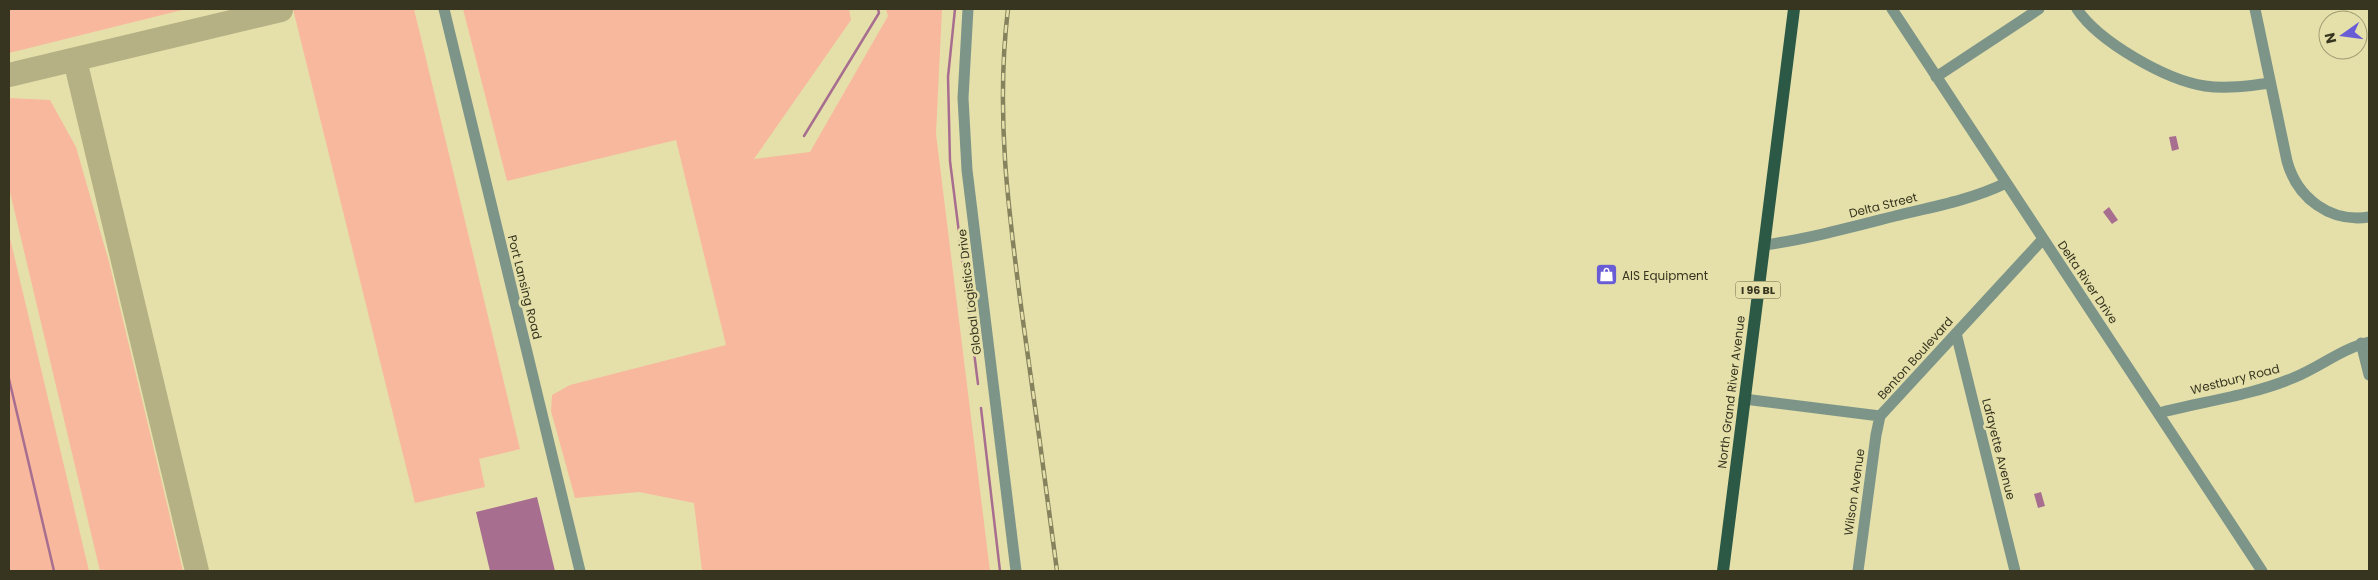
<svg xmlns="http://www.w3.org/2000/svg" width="2378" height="580" font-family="Poppins,sans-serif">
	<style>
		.green { fill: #f8b89d }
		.water { fill: #a76e90 }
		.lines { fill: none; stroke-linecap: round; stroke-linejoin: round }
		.stream { stroke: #a76e90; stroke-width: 2.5 }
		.taxiway { stroke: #b6b184; stroke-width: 24 }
		.minor { stroke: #7d9589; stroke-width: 11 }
		.major { stroke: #2c5945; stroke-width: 12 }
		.rail-casing { stroke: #86825e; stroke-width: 4.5 }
		.rail { stroke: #e5e0aa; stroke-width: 2.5; stroke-dasharray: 8; stroke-linecap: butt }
		.labels { text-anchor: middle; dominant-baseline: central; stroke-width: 5; stroke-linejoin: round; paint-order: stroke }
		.shield { fill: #e5e0aa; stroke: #6b6849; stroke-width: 1 }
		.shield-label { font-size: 11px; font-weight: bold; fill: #373520 }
		.street-label { font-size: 12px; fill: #373520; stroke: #e5e0aa }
		.poi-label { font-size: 12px; fill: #373520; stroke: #e5e0aa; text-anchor: start }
	</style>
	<rect width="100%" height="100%" fill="#e5e0aa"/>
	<path class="green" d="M9 9H186L9 53Z
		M293 9H414L520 449 479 459 485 487 415 503Z
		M463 9H849L851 20 754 159 810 152 888 16 886 9H942L936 134 990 571H702L694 503 639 492 575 498 551 411 552 395 570 385 726 345 676 140 507 181Z
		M9 98 50 100 76 147 109 262 183 571H100L9 188Z
		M9 234 89 571H9Z"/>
	<path class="water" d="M2176 136 2179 149 2172 151 2169 137Z
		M2109 207 2118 220 2112 224 2103 212Z
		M2041 492 2045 506 2038 508 2034 494Z
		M537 497 555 571H490L476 512Z"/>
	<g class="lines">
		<path class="stream" d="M955 9 948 77 950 161 978 384
			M804 136 879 13 878 9
			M9 379 54 571
			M981 408 1000 571"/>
		<path class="taxiway" d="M75 60 197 571
			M9 75 281 10"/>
		<path class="minor" d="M444 9 580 571
			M968 9 963 98 967 170 1016 571
			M1892 9 2262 571
			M2077 9C2099 42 2166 80 2205 86 2226 89 2249 86 2270 83
			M2255 9 2287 161C2297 198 2330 223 2369 217
			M1936 77 2039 9
			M1764 245C1808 239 1852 227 1895 216 1932 207 1971 200 2006 183
			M1956 333 2015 571
			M2361 343 2369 375
			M1744 399 1880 416
			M2159 413C2201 402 2253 395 2293 378 2320 367 2341 349 2369 342
			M1858 571 1876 435 1880 416 2043 239"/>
		<path class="major" d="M1723 571 1794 9"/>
		<defs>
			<path id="rail" d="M1008 9C995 115 1009 216 1023 321 1035 404 1046 488 1057 571"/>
		</defs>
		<use href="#rail" class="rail-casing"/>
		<use href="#rail" class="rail"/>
	</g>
	<defs>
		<symbol id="shop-square" viewBox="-11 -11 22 22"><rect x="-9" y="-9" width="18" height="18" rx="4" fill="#695dd6" stroke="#e5e0aa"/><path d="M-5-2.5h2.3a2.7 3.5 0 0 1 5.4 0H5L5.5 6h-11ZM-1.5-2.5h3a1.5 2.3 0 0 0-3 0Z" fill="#fff"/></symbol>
	</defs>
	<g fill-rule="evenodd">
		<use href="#shop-square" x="1594" y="262" width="25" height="25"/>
	</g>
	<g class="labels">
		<rect class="shield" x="1735.5" y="281.5" width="45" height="17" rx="4"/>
		<g class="shield-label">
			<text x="1758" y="290">I 96 BL</text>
		</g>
		<g class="street-label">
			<text transform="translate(1883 205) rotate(-14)">Delta Street</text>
			<text transform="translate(2088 282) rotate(56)">Delta River Drive</text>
			<text transform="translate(525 287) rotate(76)">Port Lansing Road</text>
			<text transform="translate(969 292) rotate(-97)">Global Logistics Drive</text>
			<text transform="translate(1915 358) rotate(-48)">Benton Boulevard</text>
			<text transform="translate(2235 379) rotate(-14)">Westbury Road</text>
			<text transform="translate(1731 392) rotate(-83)">North Grand River Avenue</text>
			<text transform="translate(1999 449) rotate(76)">Lafayette Avenue</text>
			<text transform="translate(1854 492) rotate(-82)">Wilson Avenue</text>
		</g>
		<g class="poi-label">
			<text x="1622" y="275">AIS Equipment</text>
		</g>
	</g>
	<rect width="2378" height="580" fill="none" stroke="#373520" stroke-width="20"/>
	<g transform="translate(2343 35) rotate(256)"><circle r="24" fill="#e5e0aa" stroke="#9f9c73"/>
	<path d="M0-4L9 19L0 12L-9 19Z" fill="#695dd6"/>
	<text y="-8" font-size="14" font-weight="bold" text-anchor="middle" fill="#373520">N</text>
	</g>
</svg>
